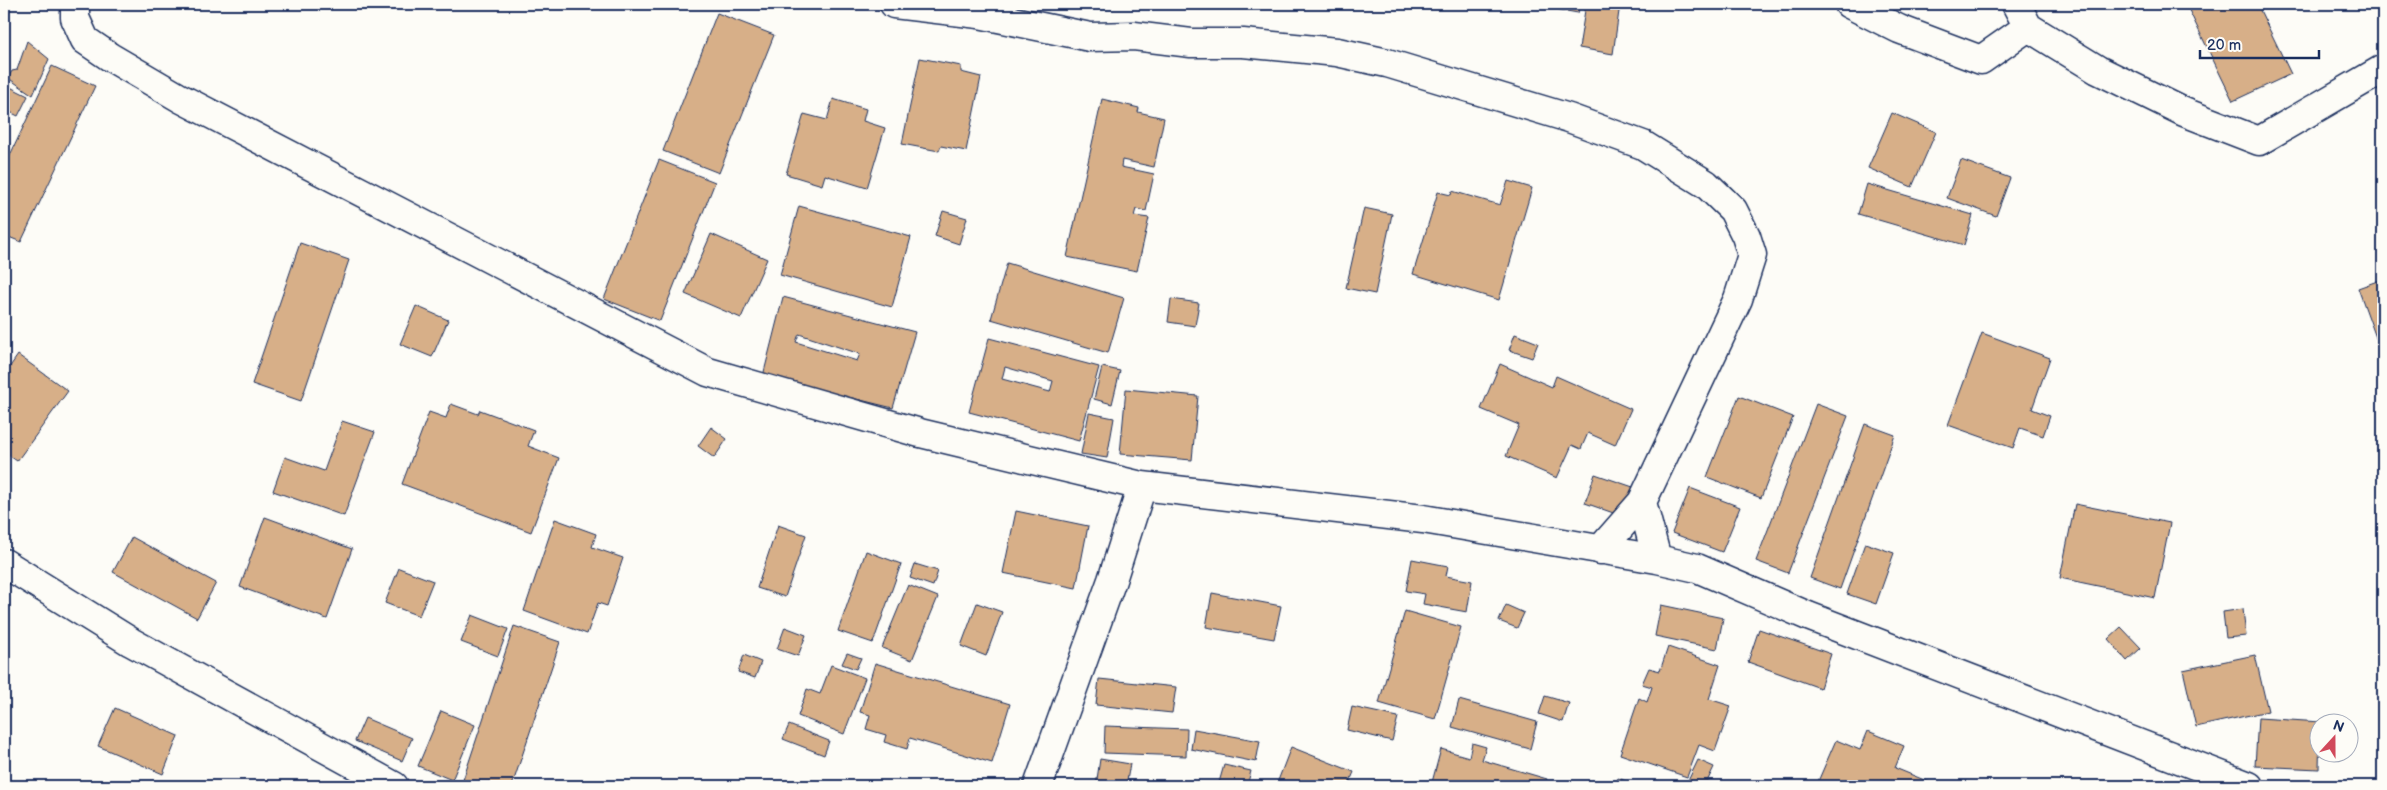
<svg xmlns="http://www.w3.org/2000/svg" width="2387" height="790" font-family="'Balsamiq Sans',sans-serif">
	<style>
		.building { fill: #d7af88; stroke: #1b2f5e; fill-rule: evenodd }
		.lines { fill: none; stroke-linecap: round; stroke-linejoin: round }
		.minor-casing { stroke: #1b2f5e; stroke-width: 31 }
		.minor { stroke: #fdfcf7; stroke-width: 28 }
	</style>
	<rect width="100%" height="100%" fill="#fdfcf7"/>
	<filter id="ink" filterUnits="userSpaceOnUse"><feTurbulence type="fractalNoise" baseFrequency=".02" numOctaves="2"/><feDisplacementMap in="SourceGraphic" scale="10" xChannelSelector="R" yChannelSelector="G"/><feConvolveMatrix kernelMatrix="1 2 1 2 8 2 1 2 1" color-interpolation-filters="sRGB"/></filter>
	<g filter="url(#ink)">
		<path class="building" d="M1556 4H1580L1578 13 1555 9Z
			M1586 4H1620L1613 54 1579 48Z
			M2186 4H2257L2291 74 2233 101Z
			M717 13 774 35 719 173 663 151Z
			M27 41 49 59 33 95 8 78 12 71 17 70Z
			M920 58 961 66V72L981 77 966 151 941 146 939 151 902 144Z
			M52 66 95 86 21 242 4 235V168Z
			M4 84 28 96 18 116 4 109Z
			M833 99 866 109 863 121 885 128 867 188 825 175 822 185 786 174 804 114 827 120Z
			M1102 99 1139 108 1138 112 1164 118 1154 167 1122 160 1121 167 1154 174 1146 211 1136 209 1134 216 1149 218 1137 271 1067 257Z
			M1892 113 1936 132 1912 187 1868 168Z
			M659 160 715 182 660 321 604 299Z
			M1961 160 2010 178 1996 216 1947 198Z
			M1508 181 1532 188 1499 300 1413 274 1438 192 1451 195 1452 191 1500 205Z
			M1867 184 1973 215 1964 245 1858 214Z
			M799 206 911 237 892 307 780 275Z
			M1364 208 1392 214 1375 294 1346 288Z
			M943 211 967 218 959 244 935 236Z
			M711 234 767 259 741 318 685 294Z
			M300 243 349 260 301 401 252 384Z
			M1007 263 1124 298 1108 353 991 319Z
			M2383 279V357L2358 288Z
			M783 297 915 332 893 408 763 376Z
			M1171 299 1199 303 1195 326 1168 322Z
			M416 306 448 320 432 357 400 344Z
			M1982 333 2050 358 2032 409 2050 416 2043 436 2020 428 2013 448 1948 425Z
			M799 334 860 354 857 361 796 342Z
			M1515 334 1538 343 1532 358 1509 350Z
			M989 338 1099 367 1079 441 969 412ZM1005 367 1053 381 1050 392 1002 379Z
			M18 355 68 391 17 461 4 452V375Z
			M1500 364 1552 387 1556 376 1631 409 1615 445 1588 433 1581 449 1572 445 1557 478 1506 456 1519 425 1481 409Z
			M1102 367 1120 371 1112 404 1094 399Z
			M1126 389 1198 396 1192 460 1120 454Z
			M1739 396 1793 417 1761 498 1707 477Z
			M451 404 478 414 480 410 534 430 528 446 559 458 531 532 402 484 429 412 446 418Z
			M1816 404 1848 416 1788 573 1756 561Z
			M1089 413 1114 418 1107 458 1081 454Z
			M342 421 375 432 344 516 273 491 285 457 324 471Z
			M1865 424 1895 435 1840 589 1810 578Z
			M711 427 727 439 714 458 698 446Z
			M1595 474 1633 487 1622 516 1585 503Z
			M1690 488 1740 507 1722 552 1672 533Z
			M2075 504 2170 523 2155 598 2060 578Z
			M1016 511 1088 526 1076 588 1003 573Z
			M265 517 352 549 327 619 240 587Z
			M555 519 596 534 592 547 623 558 607 606 598 603 587 634 524 611Z
			M778 525 806 535 785 597 757 588Z
			M132 537 216 583 197 618 113 572Z
			M1865 543 1894 553 1876 604 1847 594Z
			M866 551 901 564 873 643 838 631Z
			M1412 559 1448 566 1446 576 1472 581 1467 612 1423 604 1425 594 1406 591Z
			M915 564 938 571 933 586 910 578Z
			M399 568 433 581 419 616 385 603Z
			M908 585 938 597 912 660 882 648Z
			M1212 593 1281 606 1274 639 1206 627Z
			M977 603 1002 612 986 656 961 646Z
			M1506 605 1524 613 1517 628 1499 621Z
			M1661 605 1723 618 1717 649 1655 636Z
			M2243 609 2246 636 2226 638 2223 612Z
			M1405 611 1461 627 1435 719 1379 703Z
			M472 615 508 629 498 656 461 642Z
			M514 626 560 642 512 786H461Z
			M785 627 806 635 798 656 777 649Z
			M2121 627 2141 648 2127 661 2108 639Z
			M1759 629 1831 654 1820 688 1748 662Z
			M1668 647 1720 665 1709 699 1731 706 1715 751 1699 745 1687 777 1620 754 1639 698 1647 702 1652 687 1642 684 1649 668 1660 671Z
			M847 653 861 658 856 669 842 664Z
			M744 655 761 662 755 678 738 672Z
			M2255 655 2268 711 2196 727 2183 670Z
			M875 663 1010 704 992 763 910 738 907 749 884 742 886 735 866 729 870 715 860 712Z
			M831 665 865 678 844 734 798 716 807 689 820 694Z
			M1099 679 1176 687 1172 713 1096 705Z
			M1545 696 1569 703 1563 722 1539 714Z
			M1459 700 1537 722 1530 749 1452 727Z
			M1352 707 1398 717 1392 741 1347 730Z
			M115 708 178 736 163 774 98 746Z
			M441 711 475 725 452 780 418 766Z
			M365 718 412 738 402 761 355 741Z
			M2258 718 2321 722H2320L2319 769 2255 766Z
			M789 725 829 741 824 755 783 739Z
			M1105 726 1187 729 1186 756 1104 753Z
			M1194 729 1260 741 1256 762 1191 749Z
			M1868 731 1904 746 1895 768 1934 784 1933 786H1816L1836 740 1860 750Z
			M1472 743 1486 747 1482 760 1547 779 1545 786H1431L1441 749 1469 757Z
			M1291 747 1354 772 1348 786H1276Z
			M1100 759 1130 764 1126 786H1096Z
			M1698 760 1714 767 1705 786H1688L1686 785Z
			M1224 765 1251 771 1247 786H1218Z
			M1618 778 1639 786H1615Z"/>
		<g class="lines">
			<defs>
				<path id="minor" d="M75 4V18L85 40 110 57 180 98 708 372 920 433 1142 486 1423 519 1657 559 1697 568 1808 616 2249 786
					M894 4 979 14 1090 37 1134 36 1191 43H1243L1337 52 1387 63 1569 118 1643 145 1706 184 1733 210 1746 236 1752 255 1738 299 1642 502 1600 550
					M1849 4 1899 29 1981 60 2028 27
					M2016 4 2028 27 2098 70 2184 112 2259 141 2383 69
					M1642 502 1657 559
					M4 563 131 642 394 786
					M1038 786 1112 580 1142 486"/>
			</defs>
			<use href="#minor" class="minor-casing"/>
			<use href="#minor" class="minor"/>
		</g>
	</g>
	<rect width="2387" height="790" fill="none" stroke="#fdfcf7" stroke-width="20"/>
	<rect x="10" y="10" width="2367" height="770" fill="none" stroke="#1b2f5e" stroke-width="2" filter="url(#ink)"/>
	<g transform="translate(2334 738) rotate(21)"><circle r="24" fill="#fdfcf7" stroke="#a3aaba"/>
	<path d="M0-4L9 19L0 12L-9 19Z" fill="#d1495b"/>
	<text y="-8" font-size="14" font-weight="bold" text-anchor="middle" fill="#1b2f5e">N</text>
	</g>
	<path d="M2200 50v8h119v-8" fill="none" stroke="#1b2f5e" stroke-width="2.5"/>
	<text x="2207" y="50" font-size="15" fill="#1b2f5e" stroke="#fdfcf7" stroke-width="4" paint-order="stroke">20 m</text>
</svg>
